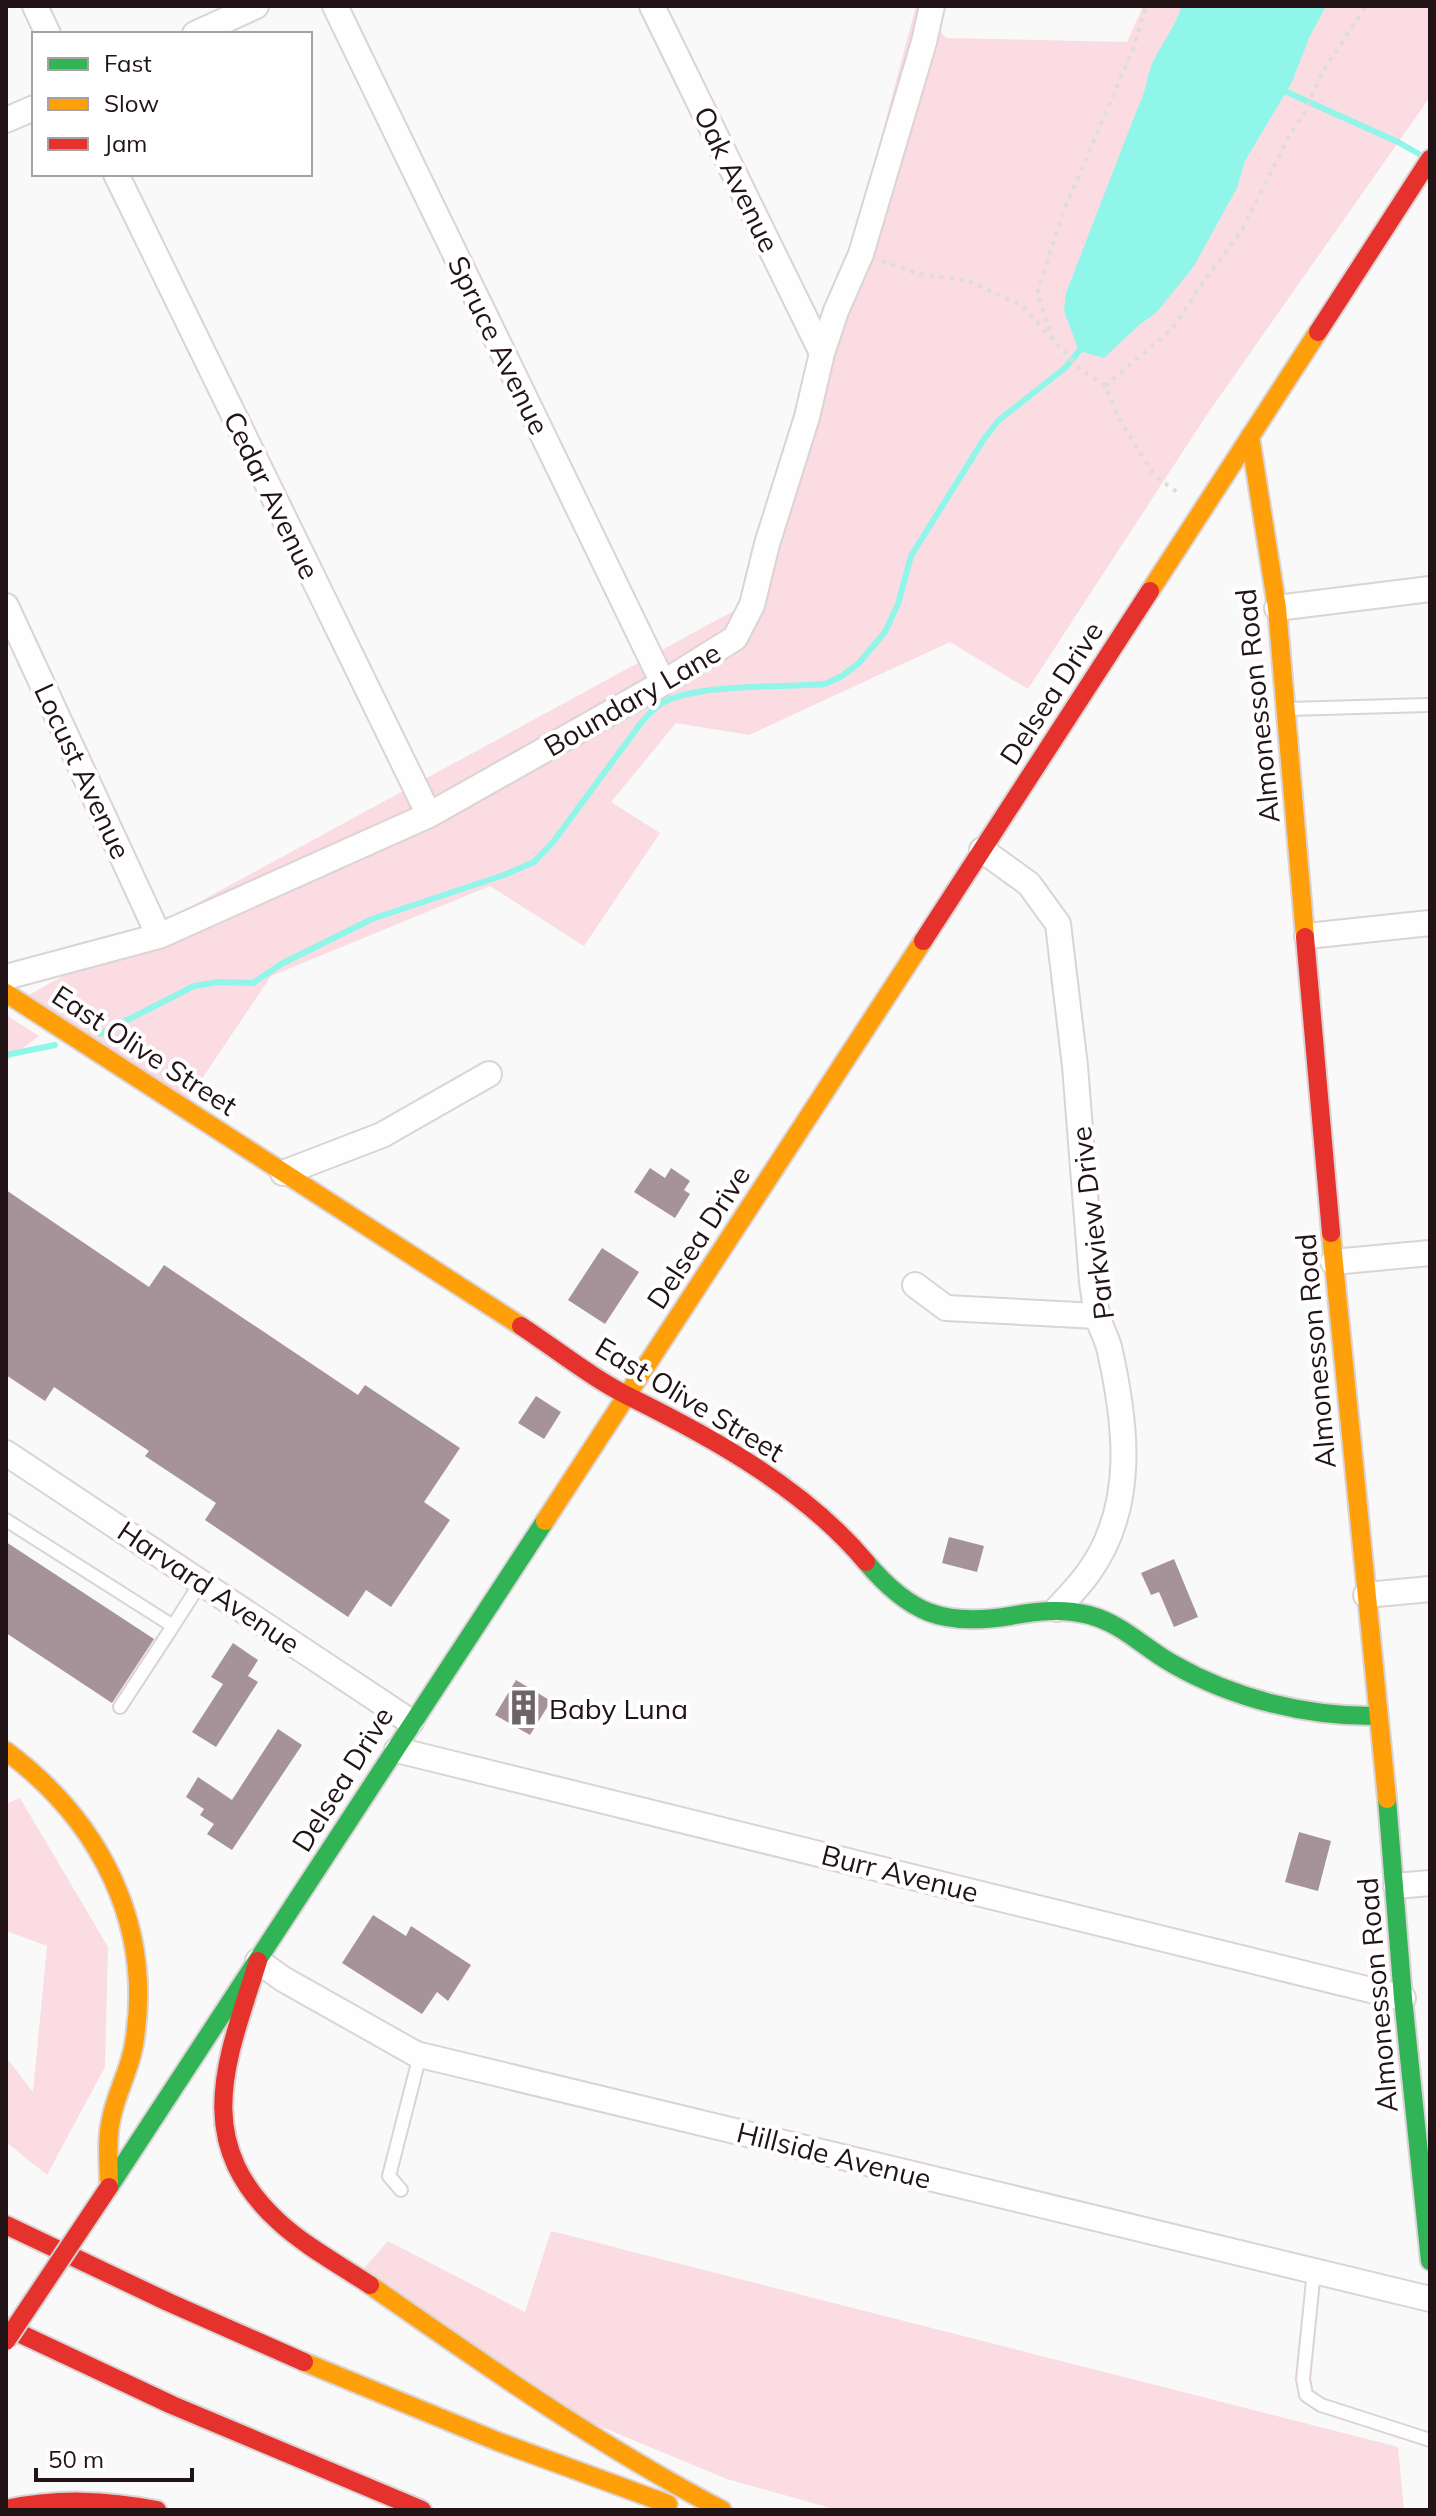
<svg xmlns="http://www.w3.org/2000/svg" width="1436" height="2516" font-family="Mulish,sans-serif">
	<style>
		.green { fill: #fadce2 }
		.water { fill: #90f6e9 }
		.lines { fill: none; stroke-linecap: round; stroke-linejoin: round }
		.stream { stroke: #90f6e9; stroke-width: 6 }
		.building { fill: #a59399 }
		.lane-casing { stroke: #dbd3d4; stroke-width: 16 }
		.street-casing { stroke: #dbd3d4; stroke-width: 28 }
		.fast-casing { stroke: #dbd3d4; stroke-width: 22 }
		.slow-casing { stroke: #dbd3d4; stroke-width: 22 }
		.jam-casing { stroke: #dbd3d4; stroke-width: 22 }
		.path { stroke: #ddd; stroke-width: 4; stroke-dasharray: 4 6; stroke-linecap: butt }
		.lane { stroke: #fefefe; stroke-width: 12 }
		.street { stroke: #fefefe; stroke-width: 24 }
		.fast { stroke: #30b455; stroke-width: 18 }
		.slow { stroke: #ff9f0a; stroke-width: 18 }
		.jam { stroke: #e5322d; stroke-width: 18 }
		.jam-bridge-casing { stroke: #d5d2d3; stroke-width: 22; stroke-linecap: butt }
		.jam-bridge { stroke: #e5322d; stroke-width: 18 }
		.labels { text-anchor: middle; dominant-baseline: central; stroke-width: 8; stroke-linejoin: round; paint-order: stroke }
		.street-label { font-size: 28px; fill: #221317; stroke: #fff }
		.poi-label { font-size: 28px; fill: #221317; stroke: #fff; text-anchor: start }
	</style>
	<rect width="100%" height="100%" fill="#f9f9f9"/>
	<path class="green" d="M916 6H921L946 38 1127 42 1143 6H1430V97L1208 413 1028 689 950 642 749 735 676 723 611 802 660 833 584 946 490 886 271 976 185 1104 25 997 759 597Z
		M6 1015 39 1036 6 1061Z
		M20 1798 108 1947 105 2067 47 2175 6 2142V2057L33 2092 47 1946 6 1931V1804Z
		M551 2231 1398 2447 1404 2510H837L727 2479 568 2413 358 2275 388 2241 525 2312Z"/>
	<path class="water" d="M1182 6H1326L1309 38 1292 82 1245 161 1237 188 1194 266 1156 313 1139 325 1104 358 1079 351 1064 311 1066 293 1138 107C1146 93 1146 79 1152 64 1161 44 1175 27 1182 6Z"/>
	<g class="lines">
		<path class="stream" d="M1280 89 1398 142 1419 154
			M100 1034 194 986 219 982 253 983 281 964 372 919 504 875 534 862 553 842 641 723C648 715 654 707 664 702 703 683 780 688 825 684L842 676 859 663 885 632 898 604 911 556 984 439 998 421 1066 367 1084 345
			M6 1055 55 1045"/>
	</g>
	<path class="building" d="M650 1168 665 1178 671 1168 690 1181 684 1190 690 1194 675 1218 634 1192Z
		M6 1190 149 1287 164 1265 358 1395 365 1385 460 1448 424 1502 450 1520 391 1607 366 1590 348 1617 205 1520 216 1503 145 1456 149 1451 54 1387 45 1401 6 1375Z
		M602 1248 639 1272 605 1324 568 1300Z
		M536 1396 561 1412 544 1439 518 1423Z
		M949 1537 984 1546 977 1572 942 1563Z
		M6 1542 154 1639 112 1703 6 1633Z
		M1174 1559 1198 1617 1174 1627 1159 1592 1151 1595 1141 1573Z
		M233 1643 258 1660 248 1676 258 1682 216 1747 192 1732 223 1684 211 1677Z
		M516 1680 551 1701 530 1735 495 1715Z
		M278 1729 302 1745 232 1850 207 1834 214 1824 200 1815 204 1809 186 1797 198 1777 232 1800Z
		M1299 1832 1331 1841 1318 1891 1285 1882Z
		M373 1915 406 1936 411 1926 471 1965 448 2001 437 1992 422 2014 342 1963Z"/>
	<g class="lines">
		<defs>
			<path id="lane" d="M1289 709 1427 705
				M6 1520 173 1626 201 1582
				M120 1707 173 1626
				M401 2190 389 2176 420 2055
				M1314 2271 1303 2379 1306 2395 1321 2405 1430 2440"/>
			<path id="street" d="M35 6 48 34
				M335 6 663 683
				M652 6 822 353
				M195 34 256 6
				M6 120 34 108
				M116 174 429 815
				M6 606 159 936
				M1277 608 1430 589
				M982 850 1029 884 1058 924 1075 1066 1092 1282C1094 1294 1095 1307 1098 1318 1101 1328 1106 1337 1109 1347 1126 1422 1137 1505 1089 1572 1080 1585 1068 1597 1057 1609
				M1307 936 1430 923
				M6 977 159 936 429 815 663 683 735 638 752 605 767 544 807 417 822 353 836 311 861 254 924 42 932 6
				M283 1173 382 1135 489 1074
				M1333 1262 1430 1253
				M915 1285 946 1308 1097 1316
				M6 1453 411 1722
				M1366 1595 1430 1589
				M397 1750 1403 1998
				M1396 1886 1430 1883
				M258 1961 283 1979 416 2054 1430 2299"/>
			<path id="fast" d="M866 1562C909 1613 943 1627 1010 1616 1037 1611 1063 1608 1089 1615 1123 1624 1144 1648 1173 1664 1234 1699 1308 1717 1378 1716
				M1387 1799 1403 1998 1430 2261
				M109 2187 545 1521"/>
			<path id="slow" d="M1250 436 1277 608 1305 937
				M1150 591 1318 332
				M6 993 521 1326
				M1331 1233 1387 1799
				M545 1521 923 941
				M6 1751C100 1821 154 1925 134 2044 130 2070 116 2093 111 2120 106 2141 109 2165 109 2187
				M370 2285C485 2365 598 2445 722 2510
				M304 2362 499 2442 668 2504"/>
			<path id="jam" d="M1318 332 1430 159
				M1305 937 1331 1233
				M923 941 1150 591
				M521 1326C556 1349 592 1378 630 1397 713 1438 805 1489 866 1562
				M258 1961C227 2060 190 2140 279 2222 305 2246 340 2265 370 2285
				M6 2225 168 2302 304 2362
				M6 2327 172 2405 422 2510
				M6 2509C58 2498 105 2500 157 2510"/>
		</defs>
		<use href="#lane" class="lane-casing"/>
		<use href="#street" class="street-casing"/>
		<use href="#fast" class="fast-casing"/>
		<use href="#slow" class="slow-casing"/>
		<use href="#jam" class="jam-casing"/>
		<path class="path" d="M882 261 919 274 966 280 1021 305 1080 369 1105 386 1118 417 1154 475 1181 495
			M1053 340 1037 293 1064 210 1133 49 1146 6
			M1105 386 1172 329 1206 278 1242 230 1290 134 1305 112 1323 71 1366 6"/>
		<use href="#lane" class="lane"/>
		<use href="#street" class="street"/>
		<use href="#fast" class="fast"/>
		<use href="#slow" class="slow"/>
		<use href="#jam" class="jam"/>
		<defs>
			<path id="jam-bridge" d="M6 2341 109 2187"/>
		</defs>
		<use href="#jam-bridge" class="jam-bridge-casing"/>
		<use href="#jam-bridge" class="jam-bridge"/>
	</g>
	<defs>
		<symbol id="building-bare" viewBox="-9 -9 18 18"><path d="M-4-6H4V6H1V3H-1V6H-4ZM-2.5-4.3h1.7v1.8h-1.7ZM.8-4.3h1.7v1.8H.8ZM-2.5-1h1.7V.8h-1.7ZM.8-1h1.7V.8H.8Z" fill="#6d6466" stroke="#fff" stroke-width="2.5" paint-order="stroke"/></symbol>
	</defs>
	<g fill-rule="evenodd">
		<use href="#building-bare" x="498" y="1682" width="51" height="51"/>
	</g>
	<g class="labels">
		<g class="street-label">
			<text transform="translate(737 179) rotate(64)">Oak Avenue</text>
			<text transform="translate(499 345) rotate(64)">Spruce Avenue</text>
			<text transform="translate(272 495) rotate(64)">Cedar Avenue</text>
			<text transform="translate(1051 693) rotate(-57)">Delsea Drive</text>
			<text transform="translate(632 699) rotate(-30)">Boundary Lane</text>
			<text transform="translate(1257 706) rotate(-96)">Almonesson Road</text>
			<text transform="translate(83 771) rotate(65)">Locust Avenue</text>
			<text transform="translate(145 1050) rotate(33)">East Olive Street</text>
			<text transform="translate(1092 1223) rotate(-97)">Parkview Drive</text>
			<text transform="translate(698 1237) rotate(-57)">Delsea Drive</text>
			<text transform="translate(1315 1351) rotate(-95)">Almonesson Road</text>
			<text transform="translate(690 1399) rotate(31)">East Olive Street</text>
			<text transform="translate(209 1587) rotate(34)">Harvard Avenue</text>
			<text transform="translate(342 1779) rotate(-58)">Delsea Drive</text>
			<text transform="translate(900 1873) rotate(14)">Burr Avenue</text>
			<text transform="translate(1377 1995) rotate(-95)">Almonesson Road</text>
			<text transform="translate(834 2155) rotate(14)">Hillside Avenue</text>
		</g>
		<g class="poi-label">
			<text x="549" y="1708">Baby Luna</text>
		</g>
	</g>
	<rect width="1436" height="2516" fill="none" stroke="#221317" stroke-width="16"/>
	<rect x="32" y="32" width="280" height="144" fill="#ffffff" stroke="#a7a1a2" stroke-width="2"/>
	<rect x="48" y="58" width="40" height="12" fill="#30b455" stroke="#a7a1a2" stroke-width="2"/>
	<text x="104" y="72" font-size="24" fill="#221317">Fast</text>
	<rect x="48" y="98" width="40" height="12" fill="#ff9f0a" stroke="#a7a1a2" stroke-width="2"/>
	<text x="104" y="112" font-size="24" fill="#221317">Slow</text>
	<rect x="48" y="138" width="40" height="12" fill="#e5322d" stroke="#a7a1a2" stroke-width="2"/>
	<text x="104" y="152" font-size="24" fill="#221317">Jam</text>
	<path d="M36 2468v12h156v-12" fill="none" stroke="#221317" stroke-width="4"/>
	<text x="48" y="2468" font-size="24" fill="#221317" stroke="#ffffff" stroke-width="6" paint-order="stroke">50 m</text>
</svg>
